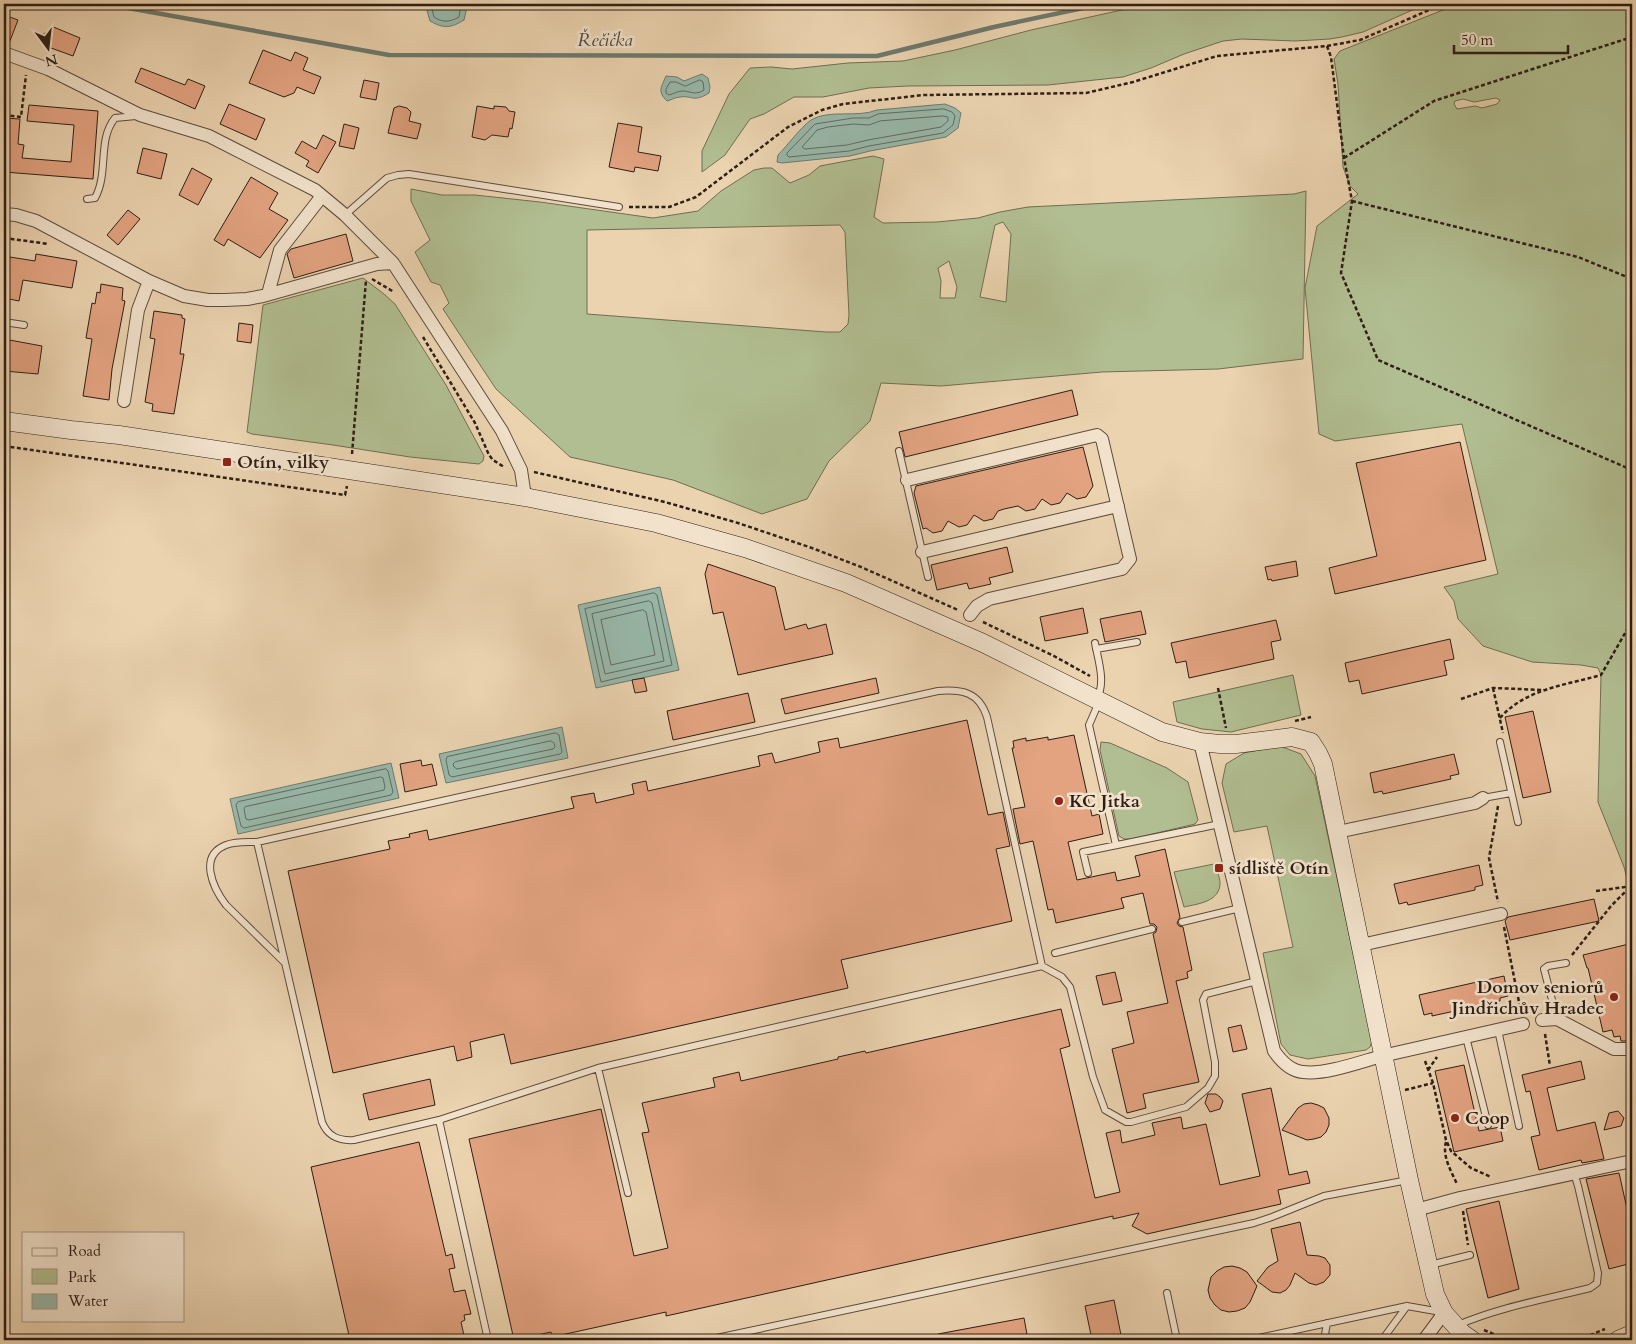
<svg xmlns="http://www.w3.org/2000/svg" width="1636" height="1344" font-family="Cardo,serif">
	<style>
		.green { fill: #b1be91; stroke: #6f6e53; fill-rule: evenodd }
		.water { fill: #98b8aa; stroke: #6d7a6e }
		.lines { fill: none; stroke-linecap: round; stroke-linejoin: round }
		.shore { stroke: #626b60; stroke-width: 1 }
		.stream { stroke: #6d7a6e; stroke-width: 4.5 }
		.building { fill: #e3a381; stroke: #2d1e15 }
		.lane-casing { stroke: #5c4b3c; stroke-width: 8 }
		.street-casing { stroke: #5c4b3c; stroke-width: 14 }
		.secondary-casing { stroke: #2d1e15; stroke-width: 19 }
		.path { stroke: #2d1e15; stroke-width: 2.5; stroke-dasharray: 4 2.5; stroke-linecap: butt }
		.lane { stroke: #f2e2cc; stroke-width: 6 }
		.street { stroke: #f2e2cc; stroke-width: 12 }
		.secondary { stroke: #f2e2cc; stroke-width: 18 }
		.poi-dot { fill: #8f2418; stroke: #f2e2cc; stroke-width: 2 }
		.labels { text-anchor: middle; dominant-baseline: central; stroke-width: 5; stroke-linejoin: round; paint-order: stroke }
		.poi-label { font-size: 18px; font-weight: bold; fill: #2d1e15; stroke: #f2e2cc; text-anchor: start }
		.water-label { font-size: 19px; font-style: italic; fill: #4d4c42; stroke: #f2e2cc }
	</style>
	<rect width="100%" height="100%" fill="#ebd3b0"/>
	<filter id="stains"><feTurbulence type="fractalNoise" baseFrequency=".004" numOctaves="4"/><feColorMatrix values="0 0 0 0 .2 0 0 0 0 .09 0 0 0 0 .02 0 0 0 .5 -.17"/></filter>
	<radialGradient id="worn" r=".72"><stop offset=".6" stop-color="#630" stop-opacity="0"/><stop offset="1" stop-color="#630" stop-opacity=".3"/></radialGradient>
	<path class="green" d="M1149 4H1426L1363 32 1342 37 1330 39 1295 41 1242 39 1223 41 1184 54 1151 68 1123 77 1048 85 908 86 869 88 823 97H794L764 114 750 119 725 155 702 172V151L729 94 750 68 771 67 792 69 848 63 903 61 955 50 1031 30Z
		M1458 4H1632V896L1624 867 1598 802 1601 675 1598 668 1581 665 1532 662 1483 646 1458 619 1454 601 1444 587 1498 574 1462 424 1335 441 1319 434 1305 288 1317 226 1358 194 1350 186 1343 167 1338 84 1334 59 1340 51ZM1496 98 1500 100 1497 104 1482 108 1475 106 1457 109 1454 104 1455 101 1463 99 1474 102Z
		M873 156 884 159 874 217 883 223 937 222 978 218 1000 212 1028 207 1294 194 1306 191 1303 359 1218 369 1102 372 941 386 881 383 870 421 829 461 807 499 762 514 673 480 570 457 496 389 443 309 449 303 440 285 431 282 415 252 430 240 411 201V189L442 195H475L540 202 653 218 698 211 721 191 754 170 764 168H772L790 183 809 175 820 166ZM1003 222 1011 234 1006 302 980 297 995 225ZM840 225 845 232 849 315 848 324 840 332H826L587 314V230ZM949 261 957 287 955 298H940L941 281 938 268Z
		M363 278 384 294 395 304 446 385 484 456 483 461 479 464 410 457 333 445 252 434 247 432 263 305Z
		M1293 675 1301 715 1231 732 1202 729 1177 722 1173 702Z
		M1101 742 1110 743 1167 768 1188 782 1198 820 1195 824 1131 839H1124L1119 836 1100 750Z
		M1280 746 1301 754 1315 776 1372 1041 1370 1047 1366 1050 1308 1059 1290 1055 1281 1044 1263 953 1293 947 1267 826 1234 832 1222 783 1226 764 1244 753Z
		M1214 864C1216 869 1220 877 1220 883 1220 902 1197 904 1184 907L1174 872Z"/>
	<path class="water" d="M430 4H465L467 7 464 20C451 28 444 29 430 21L426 7Z
		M702 74 708 78 710 87 709 93C693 103 692 95 680 97 676 97 671 100 667 101 657 91 661 88 666 76L677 77 684 81Z
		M945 104 955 108 961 113 958 128 946 137 870 151 850 156 782 163 777 162 778 155C787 146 801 127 811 120 829 109 858 118 877 110Z
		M660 587 679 670 596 688 578 605Z
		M562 727 568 758 446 783 439 754Z
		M391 763 399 798 238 834 230 799Z"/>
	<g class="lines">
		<path class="shore" d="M433 4 432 9 434 17C443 23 450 22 459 17L461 4
			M700 80 703 82 704 90C695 96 691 91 682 91 678 91 673 94 669 95L666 93V89L670 82H676L685 86Z
			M944 109 952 112 955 116 953 125 943 133 869 146 849 151 789 157 787 155V153L815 124 853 118H869L878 114Z
			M943 116 948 117V121L941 127 868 140 847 145 805 149 802 147 817 130 828 127 853 124 869 125 880 121Z
			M654 593 657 595 672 665 601 682 585 609Z
			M649 601 652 603 664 661 605 674 592 614Z
			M643 610 646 612 655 655 611 665 601 620Z
			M556 733 559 735 562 752 560 754 452 777 449 775 446 760 447 757Z
			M551 741 554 743 555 747 553 749 457 769 454 767 453 764 455 762Z
			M386 769 388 771 393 792 391 795 244 828 241 826 236 805 238 802Z
			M381 777 383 778 385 787 384 790 249 820 246 819 244 809 245 807Z"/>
		<path class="stream" d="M106 4 389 55 877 56 994 27 1102 4"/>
	</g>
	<path class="building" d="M4 15 18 20 8 46 4 45Z
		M51 26 80 38 73 56 43 45 45 39 43 34 48 32Z
		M263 50 291 61 295 52 308 58 303 70 321 77 314 94 297 87 294 93 284 97 249 83Z
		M141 68 185 85 188 79 205 86 195 109 135 82Z
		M364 80 379 83 376 100 360 97Z
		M229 104 265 119 256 140 220 124Z
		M29 105 98 111 93 179 4 172V118L20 119 18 144 24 145 22 158 71 162 74 125 27 121Z
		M399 106 407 108 411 112 409 121 421 124 417 139 388 133 394 108Z
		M477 106 494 109V106L506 107 509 111 515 112 512 129 510 128 508 137 492 135 485 140 472 137Z
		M618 123 642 127 638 152 661 156 658 171 635 167 634 172 609 167Z
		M344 124 359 128 354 149 339 146Z
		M323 135 336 142 318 173 306 166 309 161 295 153 302 141 316 149Z
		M143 148 167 154 161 179 137 173Z
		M192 168 212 179 198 205 179 195Z
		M251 177 278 193 269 209 288 220 260 258 228 239 224 246 214 240Z
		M128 210 140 219 118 245 107 235Z
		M346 234 353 261 294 278 287 254 291 249Z
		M36 254 77 261 72 288 23 280 19 301 4 298V277H6L10 257 35 261Z
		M101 284 123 288 122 300 125 301 112 369 109 400 83 396 92 339 86 338 92 303 95 304 97 292 100 293Z
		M154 311 182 315V318L185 319 180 354H184L174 414 152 411 153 404 145 402 155 339 150 338Z
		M239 323 253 325 251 343 237 341Z
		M4 339 42 346 38 374 4 371Z
		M1072 390 1078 415 905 457 899 432Z
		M1460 442 1486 560 1335 594 1329 568 1377 556 1356 463Z
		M1083 447 1093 486 1086 497 1077 499 1067 493 1060 503 1051 505 1042 499 1035 509 1026 511 1018 506 1004 509 998 511 993 519 984 521 974 515 967 525 959 527 948 521 942 531 933 533 926 528 923 529 914 493 916 486Z
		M1007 547 1013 572 989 578 991 584 969 589 967 583 937 590 931 565Z
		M1296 561 1298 576 1272 581 1271 579 1268 580 1265 567Z
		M708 564 775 587 785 630 806 624 808 629 826 624 833 654 738 675 723 612 713 614 705 574Z
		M1083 608 1088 633 1045 641 1040 617Z
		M1141 611 1146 634 1105 642 1100 619Z
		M1276 620 1281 640 1271 642 1274 659 1189 678 1186 661 1176 663 1171 643Z
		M1450 639 1454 659 1444 661 1447 675 1362 694 1359 680 1349 682 1345 663Z
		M644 678 647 691 635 693 632 680Z
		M876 678 879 693 785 714 781 699Z
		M748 693 755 722 673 740 667 711Z
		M1533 711 1551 792 1523 798 1505 717Z
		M967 720 988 815 1003 812 1010 846 996 849 1012 921 841 960 848 988 511 1064 504 1034 470 1042 472 1057 457 1061 454 1046 333 1073 288 871 390 849 388 841 410 837 409 834 427 830 429 840 574 808 571 797 594 793 596 803 634 794 632 784 646 781 648 791 760 766 758 756 772 753 775 763 820 752 818 742 838 738 840 748Z
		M1074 735 1092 816 1099 814 1103 834 1068 842 1077 880 1115 872 1117 881 1140 876 1135 856 1165 849 1180 917 1177 923 1179 926 1183 927 1192 970 1187 972 1188 978 1176 981 1199 1082 1143 1094 1146 1108 1127 1113 1112 1049 1134 1043 1127 1012 1168 1003 1153 934 1156 932 1157 927 1154 924H1150L1143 893 1121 898 1124 908 1056 923 1053 909 1048 910 1033 841 1020 844 1013 809 1025 807 1012 748H1014L1013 741 1026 738V741L1048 737V740Z
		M1454 754 1459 774 1450 776 1451 779 1383 794 1382 791 1374 793 1370 773Z
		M421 760 422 766 432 764 437 785 405 792 400 764Z
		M1479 865 1483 885 1475 887V890L1408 905 1407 902 1399 904 1394 884Z
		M1594 899 1599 921 1510 940 1505 921 1508 917Z
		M1629 944 1632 959V1041H1621L1620 1036 1614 1037 1612 1030 1603 1032 1588 968H1587L1583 955Z
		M1115 972 1122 1001 1103 1005 1096 976Z
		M1504 976 1508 996 1500 998V1001L1432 1016V1013L1424 1015 1419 995Z
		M1061 1009 1070 1046 1060 1049 1095 1198 1120 1192 1106 1133 1120 1130 1122 1143 1155 1135 1152 1123 1181 1117 1183 1129 1206 1124 1220 1185 1260 1176 1242 1094 1271 1088 1289 1175 1307 1171 1310 1183 1278 1190 1281 1204 1147 1234 1132 1226 1139 1213 1113 1219V1216L666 1316V1312L552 1337 551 1332 514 1340 469 1139 601 1109 634 1256 668 1248 642 1133 649 1132 642 1103 715 1087 713 1078 739 1072 741 1081 838 1059V1057L865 1051 866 1053Z
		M1241 1025 1247 1049 1233 1052 1228 1028Z
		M1581 1061 1585 1079 1547 1088 1557 1131 1595 1122 1604 1159 1582 1163 1581 1160 1539 1170 1531 1137 1540 1135 1530 1091 1526 1092 1522 1075Z
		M1464 1065 1479 1131 1500 1127 1503 1141 1454 1152 1435 1071Z
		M430 1079 435 1105 369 1120 363 1094Z
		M1208 1094H1216L1220 1097 1223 1101 1220 1109 1210 1112 1205 1103Z
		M1311 1103 1318 1105 1324 1108 1329 1118V1125L1326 1132 1321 1137 1314 1139 1307 1140 1282 1130 1298 1108 1304 1104Z
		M1618 1111 1624 1118 1621 1126 1604 1130 1609 1113Z
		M419 1142 446 1256 452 1254 455 1268 449 1269 454 1292 465 1290 471 1314 464 1315 465 1320 461 1322 465 1340H350L311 1167Z
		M1619 1173 1632 1231V1263L1609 1269 1586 1179Z
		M1499 1201 1519 1289 1488 1298 1466 1209Z
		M1300 1222 1307 1255 1319 1256 1325 1258 1330 1265V1275L1324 1282 1316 1285 1309 1283 1295 1273 1290 1285 1286 1290 1280 1293 1272 1292 1257 1281 1268 1267 1278 1261 1271 1229Z
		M1232 1266 1240 1268 1247 1272 1257 1286 1250 1302 1245 1308 1237 1311 1229 1312 1221 1310 1215 1305 1210 1298 1208 1290 1211 1277 1217 1271 1224 1267Z
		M1114 1300 1122 1340H1092L1085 1306Z
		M1024 1318 1028 1340H939L938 1334Z"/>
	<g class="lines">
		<defs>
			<path id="lane" d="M490 4 491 6
				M87 199 95 198C109 173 97 140 115 118L136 116
				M345 215 387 178 398 175 409 174 619 207
				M4 322 24 325
				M899 451 928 577
				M1095 643C1098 660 1106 682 1097 698
				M1096 649 1137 642
				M1099 702 1089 725 1116 845
				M1500 742 1518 822
				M1483 798 1511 793
				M257 842C247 842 236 841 226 845 198 856 213 888 226 905L284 962
				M1088 873 1083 852 1220 824
				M1182 922 1240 908
				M1055 953 1152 929
				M1042 966 987 717C979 692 962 689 938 691L257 842 322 1122C328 1137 339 1141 354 1140L439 1120 598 1068 1042 966 1062 977 1070 987 1093 1077 1105 1110 1126 1122H1131L1186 1107 1208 1088 1215 1076V1062L1203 1000 1206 994 1257 981
				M1557 1019 1544 969 1548 966 1566 963
				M1498 1030 1519 1126
				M1466 1037 1488 1125
				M598 1068 628 1193
				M439 1120 488 1340
				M1430 1265 1470 1255
				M1167 1293 1177 1340
				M1458 1325C1500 1307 1546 1299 1590 1288L1597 1283 1598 1273 1578 1186 1574 1173
				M707 1340 1254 1223 1272 1217 1324 1196 1408 1180
				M1249 1340 1407 1306 1441 1312
				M1324 1340 1327 1323
				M1382 1340 1407 1306"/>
			<path id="street" d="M4 53 48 69 140 115 209 136 315 190 345 215 393 263 502 431 521 470 525 497
				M4 214 16 215 36 221 149 281 184 296 208 300H225L247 299 263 296 377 264 393 263
				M268 294 280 250 322 196
				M124 401 138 310 149 281
				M907 480 1097 435 1102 439 1130 559 1122 569 989 599 977 606 970 615
				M922 552 1118 506
				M1200 742 1274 1051C1281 1061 1290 1071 1303 1072 1325 1075 1360 1062 1382 1056 1429 1045 1476 1035 1523 1024
				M1347 830 1475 803 1483 798
				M1361 945 1501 914
				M1542 1020 1557 1019 1614 1049H1632
				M1416 1210 1460 1198 1632 1161
				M1424 1340 1444 1313"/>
			<path id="secondary" d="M4 421 71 430 119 435 525 497 656 523 745 548 846 583 983 643 1162 732 1200 742 1220 744H1236L1292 737 1311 742 1318 753 1323 764 1409 1180 1435 1294 1444 1313 1462 1333 1472 1340
				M1618 1340 1632 1334"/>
		</defs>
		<use href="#lane" class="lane-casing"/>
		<use href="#street" class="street-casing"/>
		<use href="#secondary" class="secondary-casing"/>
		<path class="path" d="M1327 46 1331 57 1344 158 1352 201 1341 273 1378 360 1632 470
			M4 115 21 117 26 75
			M1344 158 1434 101 1632 37
			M1352 201 1578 257 1632 279
			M629 207H669L696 197 788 127 822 110 843 104 924 95 1086 93 1133 82 1217 56 1327 46 1360 40 1443 4
			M4 238 49 244
			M372 279 394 292
			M423 337 475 423 489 455 493 460 504 467
			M4 446 345 495 347 486
			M352 454 366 280
			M534 472 665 502 738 523 812 548 861 567 958 610
			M983 622 1054 656 1090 676
			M1218 688 1226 728
			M1493 688 1503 733
			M1461 699 1493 688 1544 690
			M1500 718C1525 689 1566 685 1601 675L1632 621
			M1295 721 1311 717
			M1498 806 1489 858 1498 902
			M1596 891 1632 886
			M1504 927 1521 1012
			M1572 955 1611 906 1629 888
			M1545 1034 1550 1066
			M1425 1061 1433 1083 1446 1140 1451 1151 1471 1168 1491 1177
			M1428 1070 1437 1057
			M1405 1090 1433 1083
			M1446 1142C1442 1156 1451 1171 1457 1184
			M1463 1211 1468 1245
			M1484 1330 1508 1340
			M1578 1340 1605 1329"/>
		<use href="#lane" class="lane"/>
		<use href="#street" class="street"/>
		<use href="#secondary" class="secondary"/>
	</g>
	<g class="poi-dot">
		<rect x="222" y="457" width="10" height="10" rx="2.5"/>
		<circle cx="1059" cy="801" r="5"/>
		<rect x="1214" y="863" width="10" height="10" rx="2.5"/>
		<circle cx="1614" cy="997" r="5"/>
		<circle cx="1455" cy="1118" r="5"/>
	</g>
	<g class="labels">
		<g class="poi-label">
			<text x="237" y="462">Otín, vilky</text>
			<text x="1069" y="801">KC Jitka</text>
			<text x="1229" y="868">sídliště Otín</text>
			<text x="1604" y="987" text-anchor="end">Domov seniorů<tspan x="1604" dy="21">Jindřichův Hradec</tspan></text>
			<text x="1465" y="1118">Coop</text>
		</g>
		<g class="water-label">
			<text x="605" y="40">Řečička</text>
		</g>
	</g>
	<rect width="1636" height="1344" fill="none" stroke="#ebd3b0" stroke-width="20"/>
	<rect x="5" y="5" width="1626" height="1334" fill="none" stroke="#2d1e15" stroke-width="2.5"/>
	<rect x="10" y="10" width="1616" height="1324" fill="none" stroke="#2d1e15"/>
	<rect x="22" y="1232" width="162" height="90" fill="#f2e2cc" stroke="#a39483"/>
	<rect x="32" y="1248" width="25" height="8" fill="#f2e2cc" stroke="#a39483"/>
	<text x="68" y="1256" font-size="15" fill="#2d1e15">Road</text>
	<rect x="32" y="1269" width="25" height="15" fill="#b1be91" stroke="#a39483"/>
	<text x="68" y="1282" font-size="15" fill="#2d1e15">Park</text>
	<rect x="32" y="1294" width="25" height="15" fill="#98b8aa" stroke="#a39483"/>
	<text x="68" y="1306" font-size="15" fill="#2d1e15">Water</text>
	<g transform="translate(48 48) rotate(165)" stroke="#f2e2cc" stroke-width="4" paint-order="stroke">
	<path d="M0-4L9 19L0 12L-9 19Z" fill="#2d1e15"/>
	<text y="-8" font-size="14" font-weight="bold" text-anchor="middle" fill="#2d1e15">N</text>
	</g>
	<path d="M1454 45v8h114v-8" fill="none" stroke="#2d1e15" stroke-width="2.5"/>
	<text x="1461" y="45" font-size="15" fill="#2d1e15" stroke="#f2e2cc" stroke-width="4" paint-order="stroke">50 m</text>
	<rect width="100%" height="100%" filter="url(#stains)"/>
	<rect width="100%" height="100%" fill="url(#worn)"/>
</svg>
